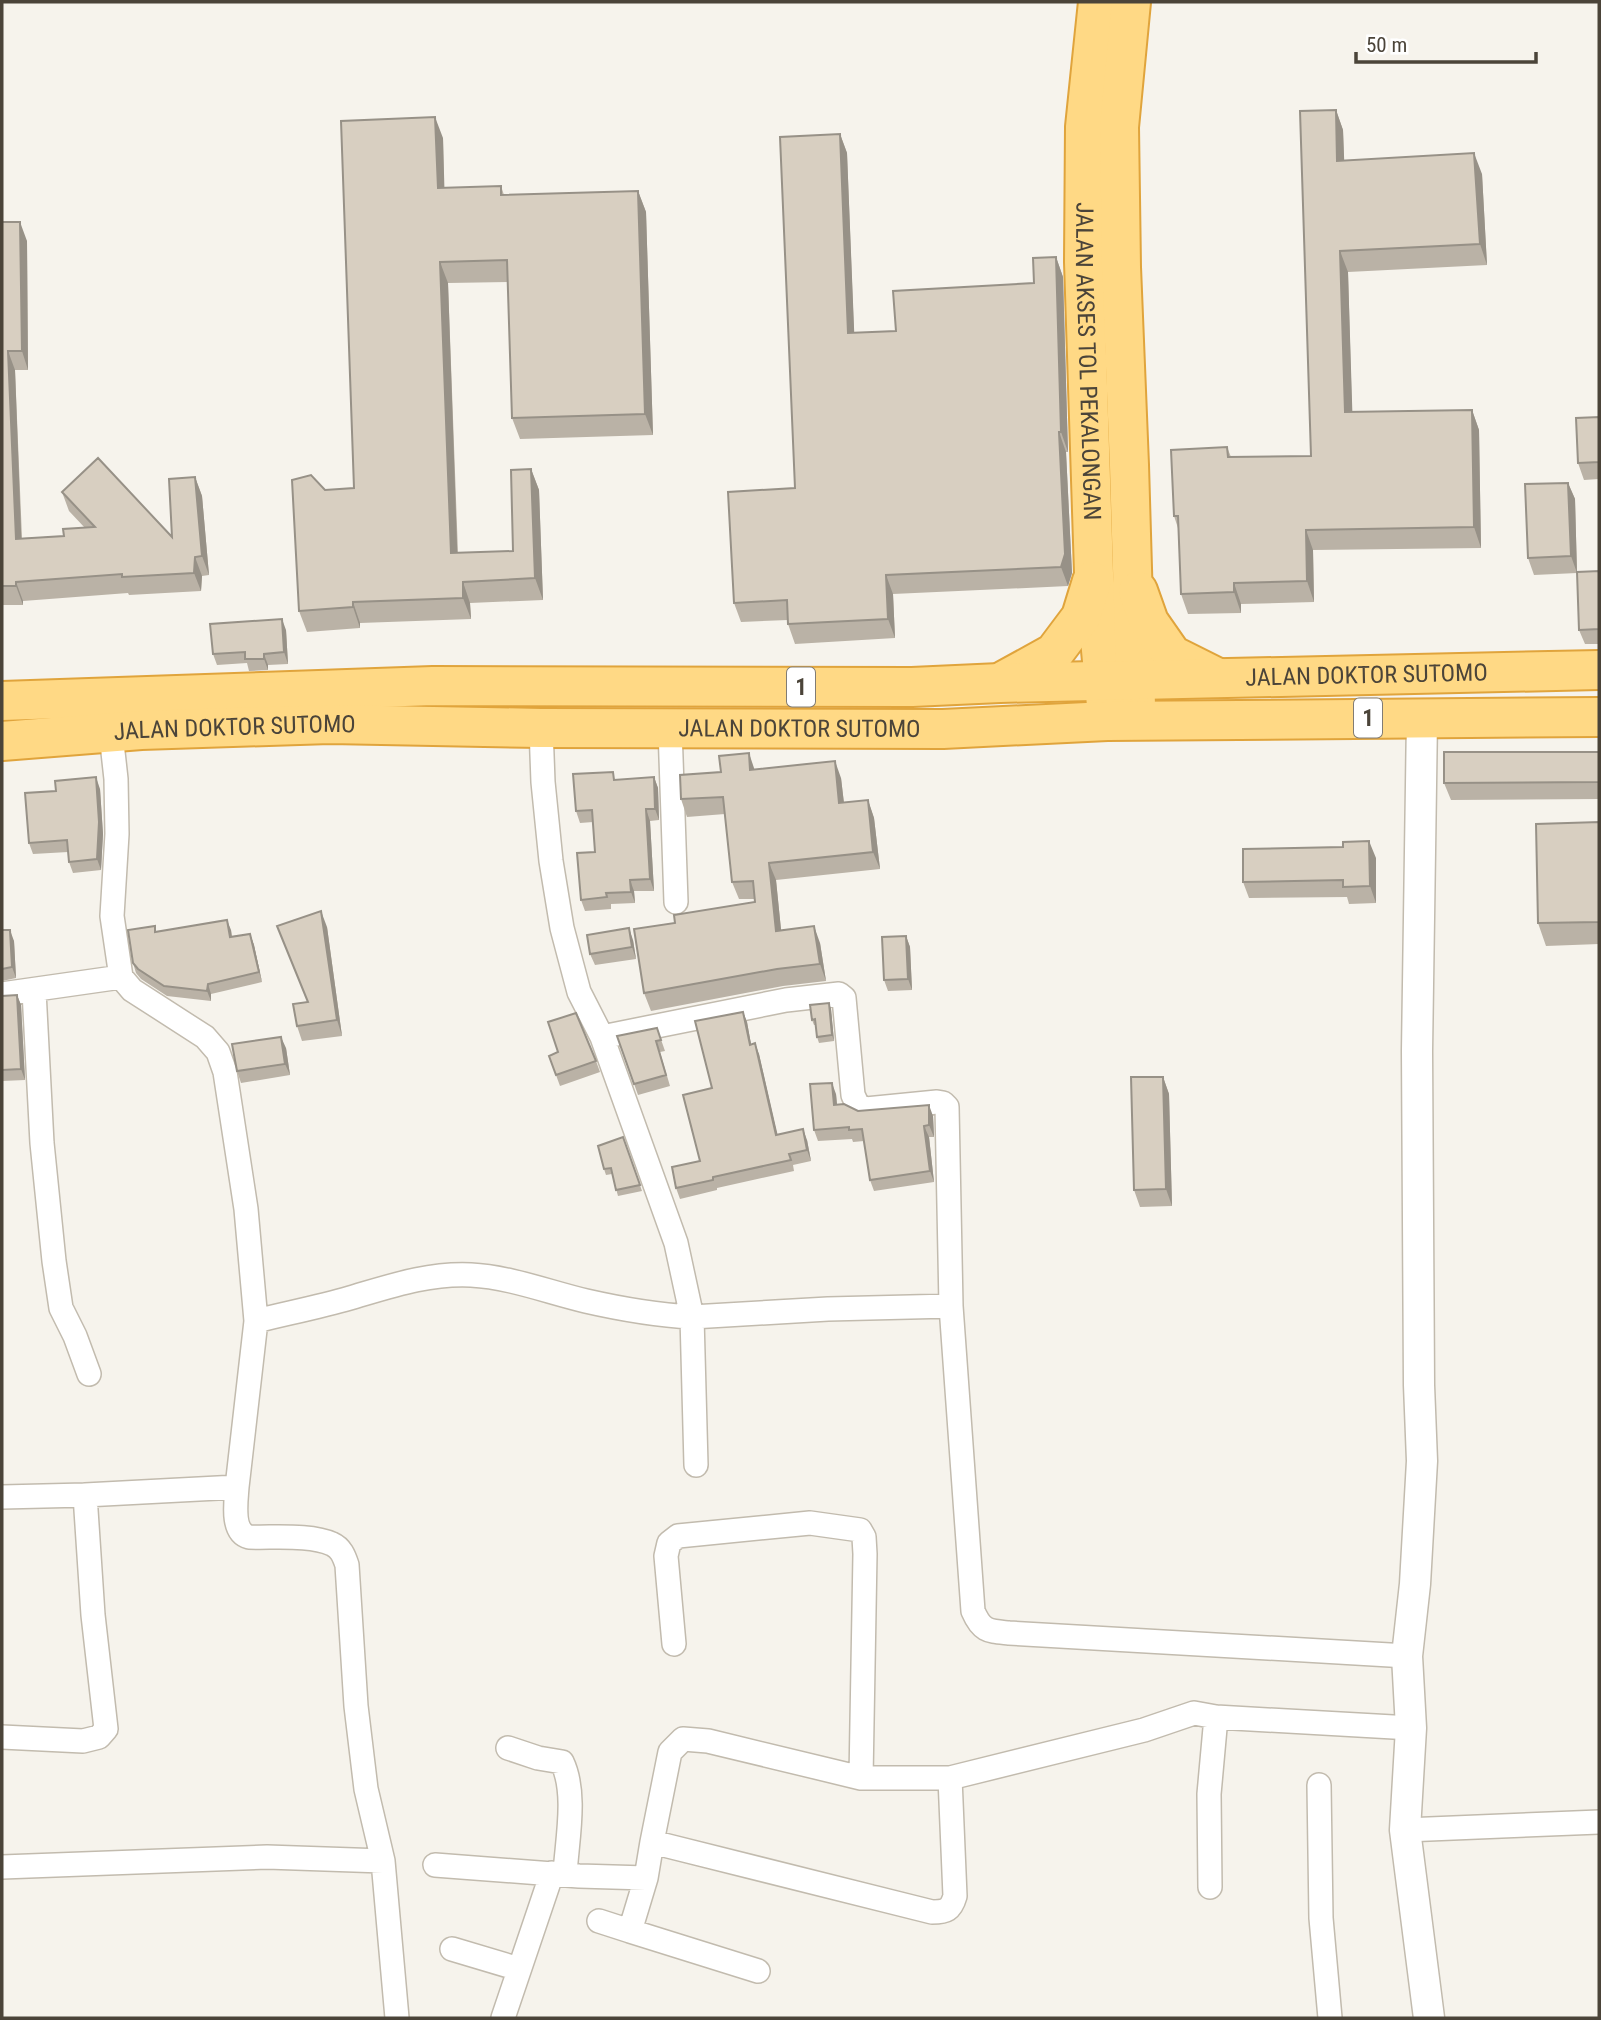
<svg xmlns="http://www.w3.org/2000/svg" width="1601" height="2020" font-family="'Roboto Condensed',sans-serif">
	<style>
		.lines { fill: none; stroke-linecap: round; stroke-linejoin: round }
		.minor-casing { stroke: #c2bbae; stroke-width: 26 }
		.tertiary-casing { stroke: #c2bbae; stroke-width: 33 }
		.trunk-casing { stroke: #e0a43c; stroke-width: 42 }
		.minor { stroke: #fff; stroke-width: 23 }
		.tertiary { stroke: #fff; stroke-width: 30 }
		.trunk { stroke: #ffd985; stroke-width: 38 }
		.wall { fill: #bab2a6 }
		.shaded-wall { fill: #979187 }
		.building { fill: #d8cfc1; stroke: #979187; stroke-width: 2 }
		.labels { text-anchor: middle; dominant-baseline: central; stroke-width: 7; stroke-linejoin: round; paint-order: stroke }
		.shield { fill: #fff; stroke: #817c74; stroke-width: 2 }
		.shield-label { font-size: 23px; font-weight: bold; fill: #4b4439 }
		.street-label { font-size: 24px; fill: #4b4439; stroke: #fff }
	</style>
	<rect width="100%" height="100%" fill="#f6f3ec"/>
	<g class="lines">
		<defs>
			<path id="minor" d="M541 728 543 782 551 861 562 928 579 992 602 1037 676 1243 692 1317 828 1309 951 1306 973 1611C982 1632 989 1631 1009 1633L1407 1656
				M670 729 676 902
				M111 734 116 779 117 834 112 916 121 977 132 990 205 1037 218 1052 225 1072 246 1209 256 1321 237 1487C236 1502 231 1532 249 1537 272 1538 311 1534 332 1544 341 1548 344 1556 347 1565L356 1706 366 1789 383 1861 397 2018
				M34 991 42 1143 54 1261 61 1308 75 1336 89 1374
				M2 994 121 977
				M602 1037 786 1000 839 994 844 998 853 1095 858 1106 866 1109 937 1102 943 1103 947 1107 951 1306
				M256 1321C288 1313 319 1307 350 1298 391 1286 428 1273 471 1275 510 1277 548 1292 586 1301 621 1309 656 1315 692 1317L696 1465
				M2 1497 85 1495 237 1487
				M674 1644 666 1556 669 1543 678 1536 810 1523 860 1530 864 1537 865 1554 861 1778
				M2 1737 83 1741 99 1737 106 1729 93 1615 85 1495
				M508 1748 538 1758 562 1762C577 1793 567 1840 565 1874
				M1319 1785 1321 1918 1330 2018
				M1405 1830 1599 1822
				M652 1842 670 1752 683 1739 708 1741 861 1778H950L1144 1730 1194 1713 1216 1717 1411 1728
				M435 1865 579 1876 646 1878 652 1842 932 1912C946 1912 951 1910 955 1896L950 1778
				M2 1867 267 1857 383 1861
				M646 1878 630 1931 758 1971
				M1210 1887 1209 1794 1216 1717
				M599 1921 630 1931
				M452 1949 519 1969
				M503 2018 552 1873"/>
			<path id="tertiary" d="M1422 718 1417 1051 1419 1385 1422 1461 1415 1584 1407 1656 1411 1728 1405 1830 1429 2018"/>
			<g id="trunk">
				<path id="s1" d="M1098 2 1085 127 1084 262 1094 573 1106 705"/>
				<path d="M1131 2 1119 127 1121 267 1129 465 1136 706"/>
				<path d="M1138 591 1149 622 1172 655 1216 677"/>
				<path d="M1005 680 1054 653 1081 617 1092 581"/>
				<path id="s2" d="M2 701 433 686 912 687 1000 683 1599 670"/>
				<path id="s3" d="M2 741 141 730 330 724 541 728 943 729 1107 721 1599 717"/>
			</g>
		</defs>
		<use href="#minor" class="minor-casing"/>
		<use href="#tertiary" class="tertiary-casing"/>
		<use href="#trunk" class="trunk-casing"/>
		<use href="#minor" class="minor"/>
		<use href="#tertiary" class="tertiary"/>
		<use href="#trunk" class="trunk"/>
	</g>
	<path class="wall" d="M1336 110 1343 130 1344 160 1482 174 1487 265 1348 272 1352 412 1472 410 1479 430 1481 548 1313 550 1314 602 1241 604V613L1188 614 1181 594 1178 528 1174 516 1227 447 1231 457 1311 456Z
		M840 134 847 153 854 333 896 331 1034 283 1056 257 1063 277 1068 452H1066L1072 573 1068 586 893 594 895 638 795 644 788 624V620L741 622 734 603 795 488Z
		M443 138 444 188 501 186 504 195 638 191 646 212 653 435 520 439 512 418 508 282 448 283 458 553 513 551 531 469 539 490 543 600 470 603 471 619 360 623V628L307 632 299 611 354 488Z
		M2 222 27 241 28 370H15L22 538 64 536 85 528 69 511 62 492 172 537 195 477 202 496 209 575 202 576 201 591 129 595 128 593 23 601V605H2Z
		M1599 417V479L1584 480 1578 463Z
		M1568 483 1575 499 1577 572 1599 571V644H1585L1579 630 1577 573 1534 575 1528 558Z
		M286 630 288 664 268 665V670L249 671 247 663 217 665 213 654Z
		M1599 752V799L1451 800 1444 783Z
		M755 769 841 778 844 803 868 800 874 818 880 869 776 880 781 930 820 943 826 981 783 986 651 1011 644 993 675 923 755 902V899H739L732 882 725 814 687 817 681 799Z
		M654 777 658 788 659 820 650 821 654 891H634L635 903 611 904V909L585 911 581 900 595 852 593 822 580 823 576 811 616 780Z
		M100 789 103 834 101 870 73 873 69 862 68 852 33 854 29 843 56 791Z
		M1599 822V944L1546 946 1538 923Z
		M1376 858V903L1349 904 1347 897 1249 898 1243 882Z
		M277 926 327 927 342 1036 302 1041 297 1026 308 1002Z
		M2 930 14 941 16 978 2 981Z
		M231 930 232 937 250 934 254 945 262 982 211 994V1001L167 996 141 979 136 973 133 963 157 931Z
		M906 936 910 947 912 990 888 991 884 980Z
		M633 940 636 959 595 965 590 954Z
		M17 995 21 1005 25 1080 2 1081V996Z
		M829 1003 831 1009 834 1041 819 1043 817 1037 816 1025H814L812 1020Z
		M743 1012 747 1022 751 1044 759 1054 777 1134 807 1140 811 1161 793 1165 794 1171 717 1188V1190L680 1199 676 1188 700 1161 712 1088Z
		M657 1028 665 1051 660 1052 670 1086 638 1095 617 1036Z
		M286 1048 290 1075 241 1083 237 1071Z
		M549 1056 596 1061 600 1072 560 1086Z
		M1163 1077 1169 1094 1172 1206 1140 1207 1134 1190Z
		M836 1094 837 1104 858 1111 933 1116 934 1137H929L934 1182 874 1191 870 1180 864 1141 853 1142 852 1139 818 1141 814 1130Z
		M623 1137 642 1191 618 1196 612 1174 606 1175 604 1169Z"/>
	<path class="shaded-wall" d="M1336 110 1343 130 1345 181 1337 161Z
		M435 117 443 138 445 209 438 188Z
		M840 134 847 153 855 352 848 333Z
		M1474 153 1482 174 1487 265 1480 244Z
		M638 191 646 212 653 435 645 414Z
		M20 222 27 241 28 370 22 351Z
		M1340 251 1348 272 1353 433 1345 412Z
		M1056 257 1063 277 1068 452 1061 432Z
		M440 262 448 283 458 574 451 553Z
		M8 351 15 370 22 557 16 539Z
		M1472 410 1479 430 1481 548 1474 527Z
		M1059 432 1066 452 1072 573 1068 586 1061 567Z
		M531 469 539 490 543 600 535 578Z
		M195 477 202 496 209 575 202 556Z
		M1568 483 1575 499 1577 573 1571 556Z
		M1306 530 1313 550 1314 602 1307 581Z
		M195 557 202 576 201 591 194 573Z
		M886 575 893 594 895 638 888 619Z
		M16 582 23 601V605L16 586Z
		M463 582 470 603 471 619 463 598Z
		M1234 583 1241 604V613L1234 592Z
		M353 602 360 623V628L353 607Z
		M282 619 286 630 288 664 284 652Z
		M264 654 268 665V670L264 659Z
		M749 753 755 771 750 770Z
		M835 761 841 778 846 821 839 803Z
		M96 777 100 789 103 834 101 870 97 859Z
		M654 777 658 788 659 820 655 809Z
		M868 800 874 818 880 869 873 852Z
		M646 809 650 821 654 891 650 879Z
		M1369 841 1376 858V903L1370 886Z
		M769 863 776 880 783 949 776 931Z
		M630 880 634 891 635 903 631 892Z
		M321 911 327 927 342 1036 337 1020Z
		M227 920 231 930 233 948 230 937Z
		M814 926 820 943 826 981 820 964Z
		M629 928 633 940 636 959 632 947Z
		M10 930 14 941 16 978 12 967Z
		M250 934 254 945 262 982 259 972Z
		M906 936 910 947 912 990 908 979Z
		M208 984 211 994V1001L207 991Z
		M17 995 21 1005 25 1080 21 1069Z
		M829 1003 831 1009 834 1041 832 1035Z
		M743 1012 747 1022 753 1055 750 1045Z
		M281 1037 286 1048 290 1075 285 1064Z
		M755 1043 759 1054 780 1145 776 1135Z
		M1163 1077 1169 1094 1172 1206 1166 1189Z
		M832 1083 836 1094 838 1116 834 1105Z
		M929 1105 933 1116 934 1137 929 1125Z
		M924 1126 929 1137 934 1182 930 1171Z
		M803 1129 807 1140 811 1161 807 1150Z"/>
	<path class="building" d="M1336 110 1337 161 1474 153 1480 244 1340 251 1345 412 1472 410 1474 527 1306 530 1307 581 1234 583V592L1181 594 1178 516H1174L1171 450 1227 447 1228 457 1311 456 1300 111Z
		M435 117 438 188 501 186V195L638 191 645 414 512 418 507 260 440 262 451 553 513 551 511 470 531 469 535 578 463 582V598L353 602V607L299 611 292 480 311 475 325 490 354 488 341 121Z
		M840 134 848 333 896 331 893 291 1034 283 1033 258 1056 257 1061 432H1059L1065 554 1061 567 886 575 888 619 788 624 787 600 734 603 728 492 795 488 780 137Z
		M2 222H20L22 351H8L16 539 64 536 63 529 95 527 62 492 98 458 172 537 169 479 195 477 202 556 195 557 194 573 122 577V574L16 582V586H2Z
		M1599 417V462L1578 463 1576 418Z
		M1568 483 1571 556 1528 558 1525 484Z
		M1599 571V629L1579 630 1577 572Z
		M282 619 284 652 264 654V659H245V652L213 654 210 624Z
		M1444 752H1599V782L1444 783Z
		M749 753 750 770 835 761 839 803 868 800 873 852 769 863 776 931 814 926 820 964 777 969 644 993 634 929 675 923 674 915 755 902 753 881 732 882 723 797 681 799 680 775 721 772 719 756Z
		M613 772 614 780 654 777 655 809H646L650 879 630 880 631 892 606 893 607 897 581 900 577 853 595 852 592 810 576 811 573 774Z
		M96 777 99 822 97 859 69 862 67 840 29 843 25 793 56 791 55 781Z
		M1599 822V922L1538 923 1536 824Z
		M1369 841 1370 886 1343 887V880L1243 882V849L1343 847V842Z
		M321 911 337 1020 297 1026 293 1004 308 1002 277 926Z
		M227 920 230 937 250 934 259 972 208 984 207 991 164 986 138 969 133 963 128 930 155 926V932Z
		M629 928 632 947 590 954 587 935Z
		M2 930H10L12 967 2 969Z
		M906 936 908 979 884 980 882 937Z
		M17 995 21 1069 2 1070V996Z
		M829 1003 832 1035 817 1037 815 1019 812 1020 810 1005Z
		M743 1012 750 1045 755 1043 776 1135 803 1129 807 1150 789 1154 791 1160 713 1177V1180L676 1188 672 1167 700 1161 683 1095 712 1088 695 1021Z
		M576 1013 596 1061 556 1075 549 1056 558 1052 548 1022Z
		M657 1028 661 1040 656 1041 666 1075 634 1084 617 1036Z
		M281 1037 285 1064 237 1071 232 1044Z
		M1131 1077H1163L1166 1189 1134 1190Z
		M832 1083 834 1105 844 1104 858 1111 929 1105V1125L924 1126 930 1171 870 1180 862 1129 849 1130V1127L814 1130 810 1084Z
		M623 1137 640 1185 616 1190 611 1168 604 1169 598 1146Z"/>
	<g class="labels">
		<g class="shield">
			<rect x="787" y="667.5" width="28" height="39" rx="5"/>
			<rect x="1354" y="698.5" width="28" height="39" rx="5"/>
		</g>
		<g class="shield-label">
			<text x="801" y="687">1</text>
			<text x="1368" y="718">1</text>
		</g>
		<g class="street-label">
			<text stroke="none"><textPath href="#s1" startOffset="360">JALAN AKSES TOL PEKALONGAN</textPath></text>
			<text stroke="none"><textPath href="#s2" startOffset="1365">JALAN DOKTOR SUTOMO</textPath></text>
			<text stroke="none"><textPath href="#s3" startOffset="798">JALAN DOKTOR SUTOMO</textPath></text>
			<text stroke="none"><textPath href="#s3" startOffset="233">JALAN DOKTOR SUTOMO</textPath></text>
		</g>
	</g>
	<rect width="1601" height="2020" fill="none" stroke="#4b4439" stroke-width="7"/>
	<path d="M1356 52v10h180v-10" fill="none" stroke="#4b4439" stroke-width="3.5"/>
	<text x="1366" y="52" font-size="21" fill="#4b4439" stroke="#ffffff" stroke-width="5" paint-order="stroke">50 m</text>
</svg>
